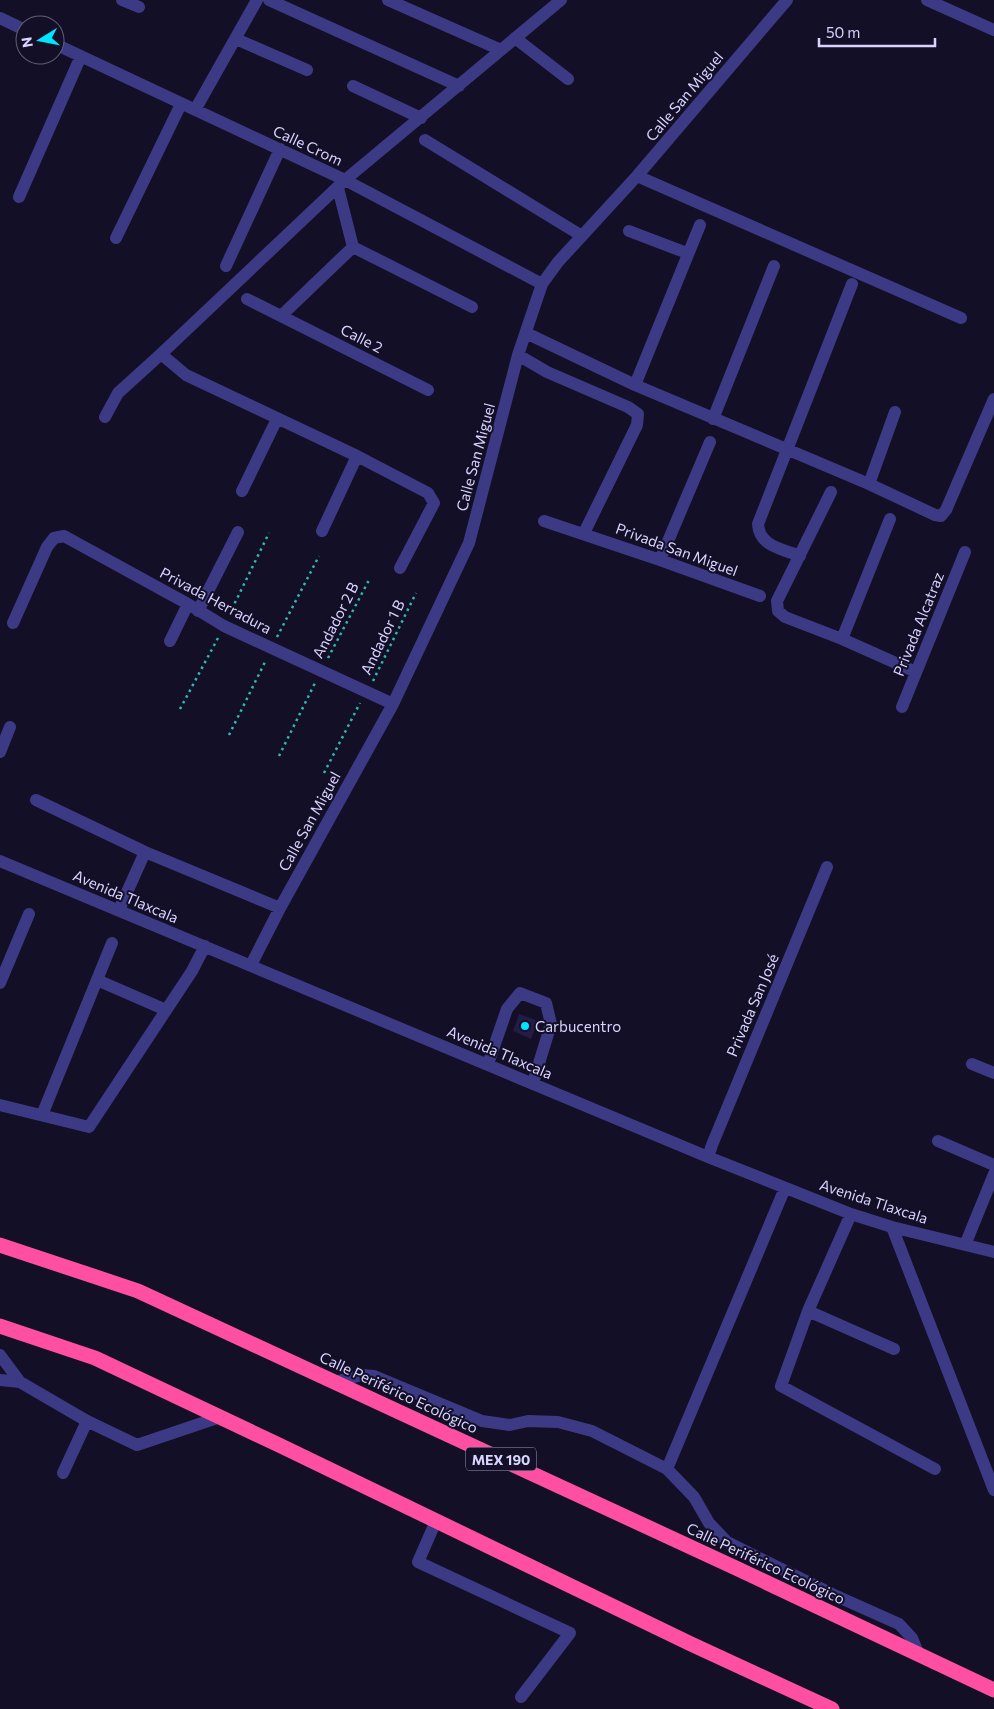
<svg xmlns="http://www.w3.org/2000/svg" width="994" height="1709" font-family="Commissioner,sans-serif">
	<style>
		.building { fill: #241b47 }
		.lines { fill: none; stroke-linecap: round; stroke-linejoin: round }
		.path { stroke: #2fb8b0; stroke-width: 2.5; stroke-dasharray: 2.5 4; stroke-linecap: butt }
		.minor { stroke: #3d3a85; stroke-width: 12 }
		.highway { stroke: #ff4fa3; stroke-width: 15 }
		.poi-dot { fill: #00e5ff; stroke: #130f26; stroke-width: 2 }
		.labels { text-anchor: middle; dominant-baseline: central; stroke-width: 4; stroke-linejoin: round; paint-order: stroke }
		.shield { fill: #130f26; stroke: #9e99be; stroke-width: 1 }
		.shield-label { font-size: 14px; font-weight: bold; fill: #d9d4ff }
		.street-label { font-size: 15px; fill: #d9d4ff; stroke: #130f26 }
		.poi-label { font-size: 15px; fill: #d9d4ff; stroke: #130f26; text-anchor: start }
	</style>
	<rect width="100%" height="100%" fill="#130f26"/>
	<path class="building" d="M519 1014 538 1021 531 1039 513 1031Z"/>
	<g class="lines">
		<path class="path" d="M229 615 269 533
			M277 637 319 556
			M328 658 369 580
			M373 681 416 593
			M180 709 218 638
			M229 735 266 660
			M279 756 315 683
			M324 773 360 703"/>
		<path class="minor" d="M122 0 139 7
			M269 0 459 86
			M388 0 501 50
			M927 0 994 30
			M0 18 25 30
			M515 38 568 79
			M236 39 307 70
			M55 44 345 180 542 284
			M353 86 421 118
			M195 110 257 0
			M425 140 582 236
			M637 176 961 318
			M338 188 353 247 472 307
			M19 197 81 56
			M629 231 687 253
			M116 238 181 104
			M226 266 280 149
			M247 299 428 390
			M281 316 353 247
			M526 333 635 385 869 484 935 515 941 516 946 510 994 399
			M161 354 186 375 357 456 428 493 434 503 400 568
			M518 355 547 372 628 407 638 414 637 425 584 533
			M635 385 700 225
			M105 417 118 393 161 354 345 180 561 0
			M713 419 774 266
			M869 484 895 412
			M242 491 277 419
			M831 492 777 601 778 611 785 617 842 639 916 672
			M544 521 660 560 760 596
			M322 531 357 456
			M800 556C782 549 759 546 758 524L852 284
			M660 560 710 442
			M198 611 238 532
			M13 623 47 547 54 538 64 536 188 604 224 626 393 704
			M842 639 890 519
			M170 641 188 604
			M902 707 965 552
			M0 752 10 727
			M36 800 145 852 280 908
			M0 861 708 1157 851 1214 892 1227 994 1252
			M119 910 145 852
			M251 965 280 908 393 704 469 543 518 355 542 284 558 262 637 176 787 0
			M97 980 166 1010
			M0 983 29 914
			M488 1064 507 1009 520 993 546 1003 551 1024 533 1083
			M972 1064 994 1073
			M0 1105 89 1127 192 971 205 946
			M42 1115 112 943
			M938 1141 994 1165
			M708 1157 712 1145 827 867
			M851 1214 808 1311 781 1386 935 1469
			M892 1227 994 1490
			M965 1245 994 1174
			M808 1311 894 1349
			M0 1355 20 1382 87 1421 137 1445 220 1417
			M0 1380 20 1382
			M334 1382 362 1375 374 1376 482 1421 510 1425 528 1421 558 1422 592 1431 667 1469 694 1497 709 1523 727 1542 834 1595 899 1624 912 1638 919 1655
			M667 1469 785 1188
			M63 1473 87 1421
			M436 1521 418 1562 570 1633 521 1697"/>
		<path class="highway" d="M0 1245 138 1291 738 1569 994 1690
			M0 1326 95 1358 279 1445 691 1644 832 1709"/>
	</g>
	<circle class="poi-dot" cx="525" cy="1026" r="5"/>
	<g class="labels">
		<rect class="shield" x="466" y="1447.5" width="70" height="23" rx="4"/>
		<g class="shield-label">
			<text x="501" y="1459">MEX 190</text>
		</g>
		<g class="street-label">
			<text transform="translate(684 96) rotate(-50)">Calle San Miguel</text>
			<text transform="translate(308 145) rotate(25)">Calle Crom</text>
			<text transform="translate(362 338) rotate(27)">Calle 2</text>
			<text transform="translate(475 457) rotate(-75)">Calle San Miguel</text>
			<text transform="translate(677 549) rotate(20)">Privada San Miguel</text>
			<text transform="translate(216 600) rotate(28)">Privada Herradura</text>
			<text transform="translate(335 620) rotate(-63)">Andador 2 B</text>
			<text transform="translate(918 624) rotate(-68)">Privada Alcatraz</text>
			<text transform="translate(382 637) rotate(-64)">Andador 1 B</text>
			<text transform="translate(309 821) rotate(-61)">Calle San Miguel</text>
			<text transform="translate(126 896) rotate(23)">Avenida Tlaxcala</text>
			<text transform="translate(752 1005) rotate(-67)">Privada San José</text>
			<text transform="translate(500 1052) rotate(23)">Avenida Tlaxcala</text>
			<text transform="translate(874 1201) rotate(18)">Avenida Tlaxcala</text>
			<text transform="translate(399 1392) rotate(25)">Calle Periférico Ecológico</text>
			<text transform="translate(766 1563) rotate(25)">Calle Periférico Ecológico</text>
		</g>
		<g class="poi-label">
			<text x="535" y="1026">Carbucentro</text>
		</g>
	</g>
	<g transform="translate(40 40) rotate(260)"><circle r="24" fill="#130f26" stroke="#625e7d"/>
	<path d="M0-4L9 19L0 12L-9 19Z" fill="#00e5ff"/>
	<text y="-8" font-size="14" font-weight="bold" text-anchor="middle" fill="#d9d4ff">N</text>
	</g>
	<path d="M819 38v8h116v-8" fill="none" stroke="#d9d4ff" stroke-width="2.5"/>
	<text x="826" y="38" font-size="15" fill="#d9d4ff" stroke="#130f26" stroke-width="4" paint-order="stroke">50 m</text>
</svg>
